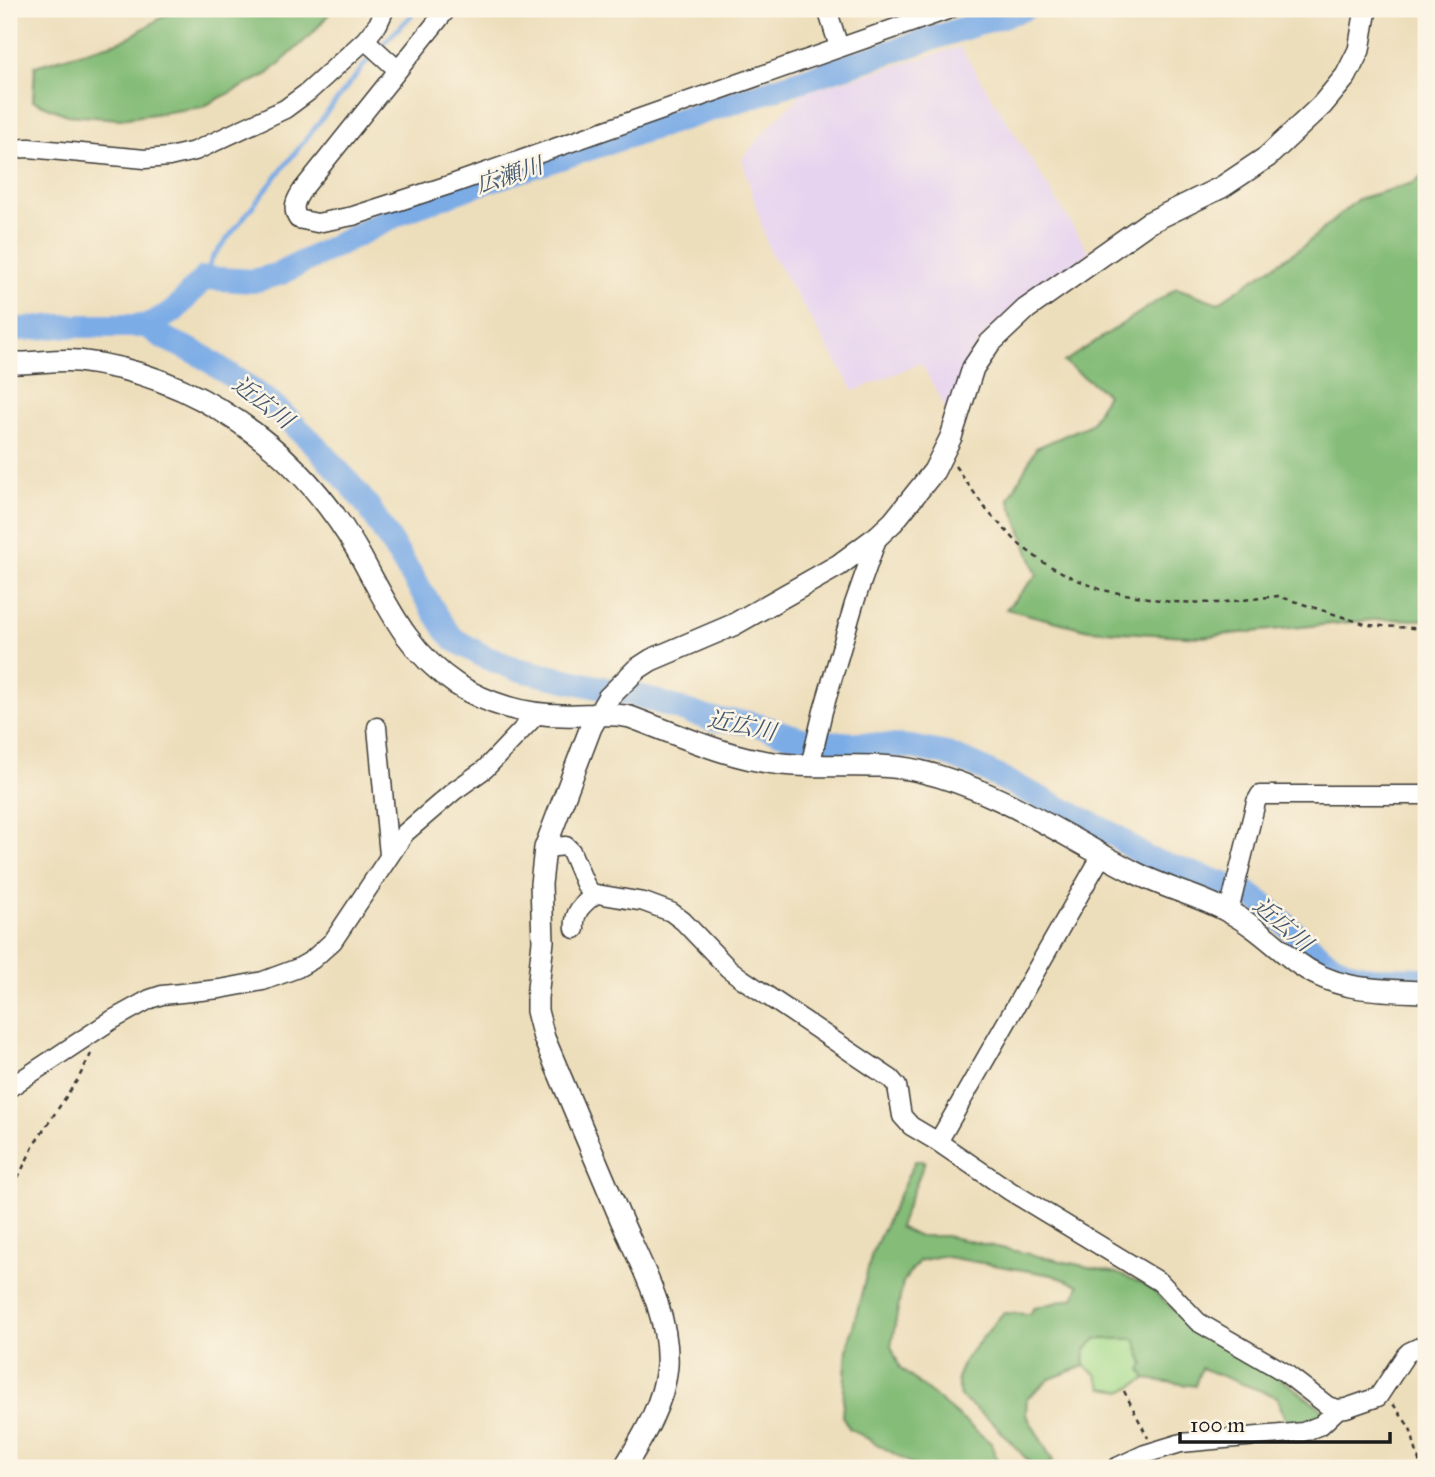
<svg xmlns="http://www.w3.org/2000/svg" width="1435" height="1477" font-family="'IM FELL Great Primer','Noto Serif JP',serif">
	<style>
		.built { fill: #e6d3f0 }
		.green { fill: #a6dc8d; stroke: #617c54; stroke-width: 2 }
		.forest { fill: #84bc78; stroke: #506c4a; stroke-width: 2 }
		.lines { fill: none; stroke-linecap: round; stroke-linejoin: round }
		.stream { stroke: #7cace6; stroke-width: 4.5 }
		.river { stroke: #7cace6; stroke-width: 24 }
		.minor-casing { stroke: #3b3934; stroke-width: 21 }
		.tertiary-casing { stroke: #3b3934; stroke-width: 24 }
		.path { stroke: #3b3934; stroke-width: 2.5; stroke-dasharray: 5 5; stroke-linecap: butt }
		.minor { stroke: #fff; stroke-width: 18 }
		.tertiary { stroke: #fff; stroke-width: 21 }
		.labels { text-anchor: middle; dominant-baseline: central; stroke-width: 5; stroke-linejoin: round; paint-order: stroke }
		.water-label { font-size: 23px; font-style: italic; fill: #42566d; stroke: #fcf5e5 }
	</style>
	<rect width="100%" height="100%" fill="#fcf5e5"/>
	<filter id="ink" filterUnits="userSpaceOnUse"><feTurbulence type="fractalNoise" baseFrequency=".0143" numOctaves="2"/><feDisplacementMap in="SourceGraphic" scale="14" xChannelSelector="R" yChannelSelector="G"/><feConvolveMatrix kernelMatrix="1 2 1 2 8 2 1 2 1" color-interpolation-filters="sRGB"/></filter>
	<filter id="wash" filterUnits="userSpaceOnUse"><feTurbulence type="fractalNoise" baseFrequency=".00686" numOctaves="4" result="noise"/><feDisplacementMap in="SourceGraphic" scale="28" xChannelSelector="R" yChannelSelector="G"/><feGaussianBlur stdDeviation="1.57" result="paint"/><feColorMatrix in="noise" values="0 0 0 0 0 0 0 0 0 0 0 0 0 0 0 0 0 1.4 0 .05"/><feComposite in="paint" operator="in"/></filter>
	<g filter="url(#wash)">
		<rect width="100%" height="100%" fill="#eddebb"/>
		<path class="built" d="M960 47 1089 252 995 324 976 346 950 416 921 363 854 391 769 250 742 159 764 132 802 93Z"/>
		<path class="green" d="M1110 1337 1135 1339 1144 1364 1142 1369 1146 1379 1124 1391 1102 1388 1096 1374 1084 1366 1085 1350 1095 1339Z"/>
		<path class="forest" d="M176 9H333L313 33 268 74 202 107 120 119 67 115 33 101 35 66 124 40Z
			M1426 173V620L1382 619 1201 637 1089 630 1006 609 1037 575 1009 499 1036 448 1091 424 1107 394 1064 362 1177 288 1218 303 1305 245 1358 199 1413 183Z
			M915 1161H925L899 1227 917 1236H946L1116 1273 1147 1285 1181 1316 1241 1349 1329 1414 1297 1428 1285 1419 1277 1397 1201 1368 1195 1386 1146 1379 1141 1369 1144 1364 1135 1339H1096L1085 1350 1084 1366 1050 1379 1027 1398 1026 1414 1053 1461 1041 1468H1035L992 1422 960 1397 957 1378 965 1359 1003 1313 1030 1314 1034 1308 1074 1298 1079 1285 1052 1275 941 1256 919 1261 903 1282 891 1346 900 1368 991 1443 1000 1468H919L849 1428 842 1416 847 1350 872 1253Z"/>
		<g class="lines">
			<path class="stream" d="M379 48 418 9
				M204 278 212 258 373 54"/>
			<path class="river" d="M147 326 162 337 201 355 272 404 311 441 344 477 368 506 446 630 455 640 485 657 516 669 643 697 710 719 750 723 809 741 911 747 947 754 977 766 1116 836 1146 858 1245 891 1262 903 1324 959 1347 972 1371 978 1426 979
				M9 330 60 326H147L174 311 204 278 253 281 279 274 405 211 476 185 1024 9"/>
		</g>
	</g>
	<g filter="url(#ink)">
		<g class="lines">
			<defs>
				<path id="minor" d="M447 9 303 189C296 199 291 208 298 219L317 223 353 216 455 183 950 9
					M827 9 839 47
					M365 40 397 69
					M9 149 29 148 145 159 169 157 195 151 285 109 308 92 365 40 378 24 385 9
					M377 727 389 855
					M810 766 823 711 854 604 878 536
					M545 848 566 846 571 851 585 884 591 893 644 902 671 912 683 921 728 968 741 978 891 1079 897 1086 902 1116 911 1126 938 1142 1010 1191 1160 1282 1198 1322 1284 1372 1328 1406 1338 1409 1346 1408 1378 1397 1405 1356 1409 1352 1426 1344
					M1229 911 1256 802 1260 795H1426
					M575 929C573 912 582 905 594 895
					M9 1088 112 1020 150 999 162 995 220 989 263 981 298 968 312 960 333 941 405 833 454 791 485 769 537 714
					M938 1142 1102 855
					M1115 1468 1145 1454 1181 1443 1303 1432 1321 1425 1338 1409"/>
				<path id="tertiary" d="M9 363C31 364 55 359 78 361 195 374 299 449 357 550 386 601 404 649 456 684 487 704 525 715 562 715 585 716 607 712 630 717 679 735 730 759 782 764 827 769 874 761 919 771 998 789 1063 836 1134 872 1164 888 1197 895 1227 911 1253 924 1272 943 1295 961 1335 992 1379 990 1426 992
					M624 1468C643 1437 664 1403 667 1366 670 1313 639 1262 619 1215 594 1156 569 1097 544 1038L537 1011V998L543 941 541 884 545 848 591 727 608 698 637 669 651 660 733 625 839 565 878 536 893 522 934 471 951 437 973 368 989 344 1026 309 1148 223 1222 187 1267 157 1322 105 1346 76 1359 50 1366 9"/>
			</defs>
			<use href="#minor" class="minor-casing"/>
			<use href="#tertiary" class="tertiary-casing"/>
			<path class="path" d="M955 466 988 512 1020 545 1044 563 1073 578 1102 590 1171 602 1217 603 1278 596 1368 625 1426 629
				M9 1196 35 1143 78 1079 91 1054
				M1124 1391 1148 1438
				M1393 1404 1410 1428 1421 1468"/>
			<use href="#minor" class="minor"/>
			<use href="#tertiary" class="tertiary"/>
		</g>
	</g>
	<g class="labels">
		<g class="water-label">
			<text transform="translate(509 175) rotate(-18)">広瀬川</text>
			<text transform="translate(263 402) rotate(38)">近広川</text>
			<text transform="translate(742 725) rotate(12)">近広川</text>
			<text transform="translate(1283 924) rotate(41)">近広川</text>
		</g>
	</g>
	<rect width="1435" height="1477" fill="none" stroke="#fcf5e5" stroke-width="35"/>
	<path d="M1180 1432v10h210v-10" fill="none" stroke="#1c1c1c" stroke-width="3.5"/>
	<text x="1190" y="1432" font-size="21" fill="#1c1c1c" stroke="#fcf5e5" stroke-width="5" paint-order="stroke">100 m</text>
</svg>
